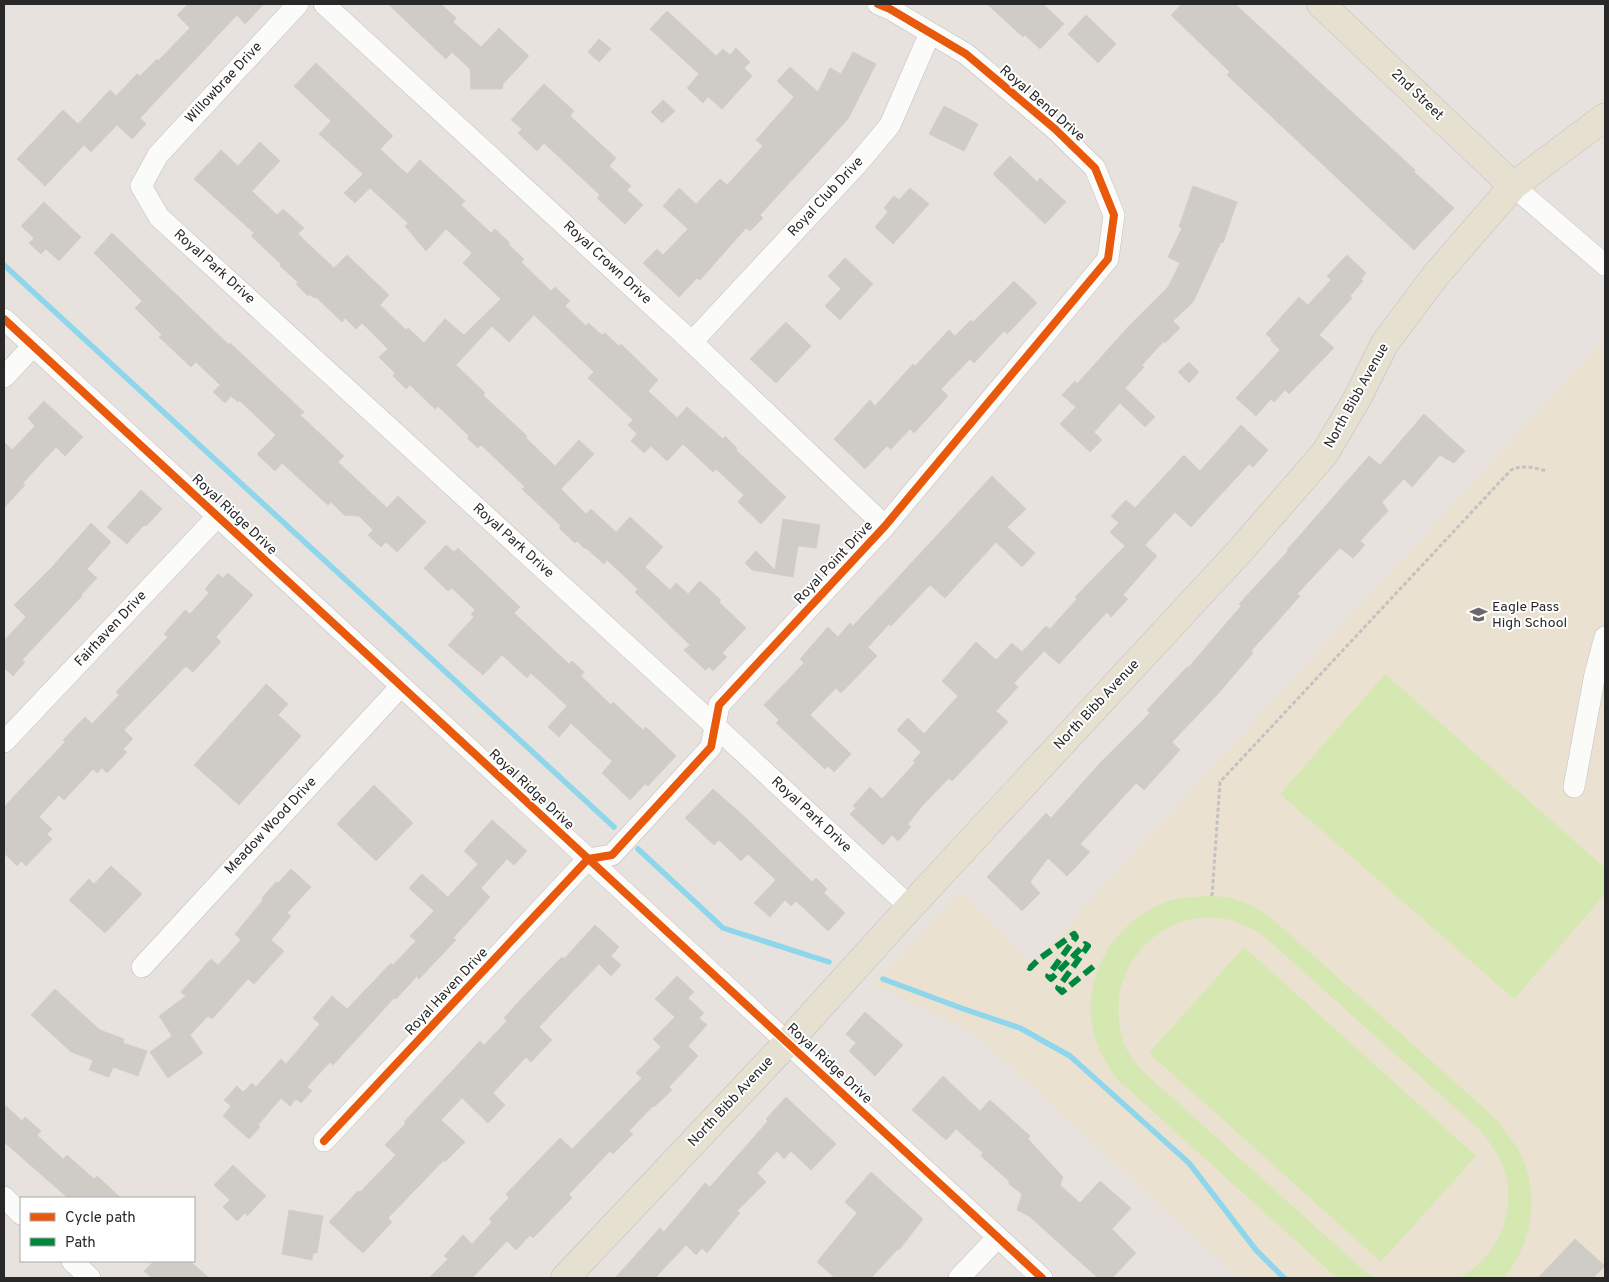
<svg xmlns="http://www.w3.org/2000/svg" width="1609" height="1282" font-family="Overpass,sans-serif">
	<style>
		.education { fill: #ebe1d1 }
		.pitch { fill: #d5e8b1 }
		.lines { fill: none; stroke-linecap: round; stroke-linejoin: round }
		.stream { stroke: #8dd6ec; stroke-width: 5.5 }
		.building { fill: #cfccc8; stroke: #d2ceca }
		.minor-casing { stroke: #c0bebf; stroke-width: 22 }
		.major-casing { stroke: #bfbdbc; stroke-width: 29 }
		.path { stroke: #c3c2c2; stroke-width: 3; stroke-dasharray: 4 2.5; stroke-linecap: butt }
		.minor { stroke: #fbfbfa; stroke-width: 21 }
		.major { stroke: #e6e0d1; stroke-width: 28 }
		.quiet { stroke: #00873e; stroke-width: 6; stroke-dasharray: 12 6; stroke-linecap: butt }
		.cycleway-casing { stroke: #fff; stroke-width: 11 }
		.cycleway { stroke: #e8590c; stroke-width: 8 }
		.labels { text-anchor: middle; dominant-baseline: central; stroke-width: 4; stroke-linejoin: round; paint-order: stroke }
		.street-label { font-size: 14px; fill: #282828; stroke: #fff }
		.poi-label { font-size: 14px; fill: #282828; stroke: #fff; text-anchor: start }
	</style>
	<rect width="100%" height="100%" fill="#e7e2dd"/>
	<path class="education" d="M1605 338V1278H1239L976 1035 873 984 961 892 1032 964Z"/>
	<path class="pitch" d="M1385 674 1605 868V894L1514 999 1280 794Z
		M1207 896 1228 897 1251 905 1268 915 1494 1117C1502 1128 1512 1139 1519 1151 1541 1193 1533 1242 1504 1278H1459C1499 1257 1518 1209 1503 1166 1498 1153 1489 1142 1480 1130L1259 932C1246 926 1233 919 1219 918 1151 912 1103 977 1123 1041 1128 1055 1137 1065 1147 1075L1368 1274 1376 1278H1337L1117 1079C1110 1069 1102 1058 1098 1046 1075 988 1109 923 1166 902 1179 897 1193 897 1207 896Z
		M1244 947 1476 1156 1381 1262 1149 1053Z"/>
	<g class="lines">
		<path class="stream" d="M4 265 614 827
			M638 849 723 928 829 962
			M883 979 961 1008 1020 1028 1070 1056 1189 1163 1256 1250 1284 1278"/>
	</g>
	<path class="building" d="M188 4H264L245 24 237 15 140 118 146 124 132 139 117 125 91 152 84 145 45 186 17 159 63 110 78 124 110 90 116 96 137 74 140 76 157 59 158 61 190 28 177 15Z
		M388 4H441L456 18 453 22 481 47 499 28 529 56 503 84 502 89H471L470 69 452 52 446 59Z
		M987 4H1043L1064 24 1040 49 1025 35 1023 37Z
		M1182 4H1235L1415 170 1414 172 1454 208 1414 250 1227 75 1230 72 1171 15Z
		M667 11 716 56 723 49 730 55 736 48 750 62 744 68 752 76 722 109 708 97 703 103 687 88 699 74 650 29Z
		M1086 15 1116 44 1098 63 1068 34Z
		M599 39 611 49 599 62 588 52Z
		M853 52 876 64 848 119 760 215 763 218 750 231 746 228 700 280 697 278 679 297 643 263 657 249 663 255 688 229 663 206 679 188 696 204 720 179 727 185 763 146 756 140 794 97 777 81 790 67 818 92 830 68 841 74Z
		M316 63 393 136 380 149 407 174 420 160 465 201 461 205 491 233 495 229 510 243 508 244 524 259 521 262 551 291 555 287 570 301 565 306 586 326 588 323 602 335 605 333 619 346 621 344 658 380 648 391 677 418 687 407 723 439 725 436 737 448 736 450 786 497 761 524 738 502 744 495 716 469 713 472 683 444 667 461 651 446 644 453 631 441 637 434 628 425 633 420 588 378 594 372 534 315 509 342 492 326 456 365 485 393 483 395 527 436 526 438 555 466 579 440 594 454 561 489 586 514 591 509 616 532 630 517 663 547 645 567 670 590 676 583 688 594 700 581 721 600 719 602 746 628 722 653 727 657 713 671 709 667 705 670 684 650 690 645 635 592 638 589 607 560 604 564 586 548 585 549 577 541 575 543 559 528 561 526 522 489 525 487 496 459 481 445 478 448 467 438 469 436 438 406 435 409 410 385 406 389 393 376 395 373 379 357 388 349 362 323 356 329 345 318 342 322 316 297 314 298 309 294 308 296 296 284 298 282 280 266 281 264 251 236 254 233 194 179 221 150 238 166 260 142 280 161 252 191 277 215 283 209 304 228 298 234 334 268 347 255 389 295 380 305 406 330 408 328 424 343 445 319 464 335 501 299 463 263 472 253 446 229 426 251 405 226 408 223 370 188 355 203 344 193 363 174 319 134 331 121 294 86Z
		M544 84 574 111 570 116 616 158 609 166 631 186 627 190 643 205 625 224 597 198 600 195 544 143 537 151 518 133 522 129 511 120Z
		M663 100 675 111 662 123 651 112Z
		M944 106 978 124 964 151 929 134Z
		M1010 156 1037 182 1040 178 1066 202 1045 224 993 174Z
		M1193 186 1237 202 1223 243 1221 242 1193 302 1173 321 1180 328 1165 343 1164 341 1142 365 1144 367 1125 388 1155 417 1145 427 1120 403 1094 432 1102 440 1090 452 1060 424 1076 407 1062 395 1075 381 1077 384 1129 326 1168 287 1180 263 1168 257 1182 228 1179 227Z
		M910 188 929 204 893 244 875 227 888 212 884 208 894 196 899 200Z
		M44 202 81 237 59 261 46 249 41 254 29 243 34 238 21 226Z
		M112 233 229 345 230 343 304 412 300 415 344 456 338 462 387 508 398 496 426 522 397 552 386 542 381 547 368 535 373 530 359 516 344 515 331 502 328 505 282 463 275 471 257 454 276 435 239 400 238 402 231 396 225 403 213 392 220 385 196 362 191 367 159 337 162 335 135 308 142 301 94 253Z
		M1347 255 1366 273 1361 279 1363 281 1350 296 1352 298 1319 335 1334 348 1289 394 1285 390 1274 402 1271 399 1256 416 1236 398 1280 350 1271 341 1272 339 1266 334 1299 297 1308 305 1331 280 1327 276Z
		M845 258 873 284 840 320 825 306 841 289 828 276Z
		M1014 281 1037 303 1007 334 1004 331 974 363 970 359 941 389 948 396 914 433 910 429 891 449 887 446 865 469 834 439 870 400 875 406 913 364 915 366 949 330 955 336 971 320 973 322Z
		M786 322 811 346 776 383 750 359Z
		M1189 362 1199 372 1189 383 1178 372Z
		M44 401 83 437 65 456 56 447 23 483 25 485 4 508V442L12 450 35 426 28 418Z
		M1424 414 1465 451 1454 463 1440 455 1412 487 1404 479 1382 502 1388 511 1360 541 1365 545 1353 558 1340 548 1297 594 1300 596 1251 651 1253 653 1216 696 1172 742 1180 750 1144 790 1136 783 1080 844 1090 852 1067 876 1048 858 1030 882 1040 893 1022 911 987 877 1046 813 1051 818 1101 762 1150 713 1147 710 1187 667 1188 668 1241 606 1239 604 1288 551 1287 550 1369 456 1380 465Z
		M1241 425 1268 450 1253 467 1249 464 1191 527 1175 512 1145 545 1157 556 1123 595 1128 599 1111 617 1107 612 1059 664 1044 651 1014 683 1018 687 996 711 1008 722 952 781 949 778 922 806 908 824 911 827 898 841 892 835 883 845 850 814 856 808 853 806 870 787 882 799 915 763 913 761 921 752 897 730 908 718 924 734 958 696 942 681 976 642 996 660 1012 643 1022 652 1046 626 1050 629 1077 599 1075 597 1125 546 1110 532 1119 523 1111 516 1126 500 1135 508 1184 455 1200 471Z
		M992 476 1026 509 1007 527 1035 553 1022 567 996 542 945 598 930 585 891 626 889 624 868 647 877 656 841 693 836 688 810 715 851 754 834 772 828 766 825 769 776 723 779 720 764 705 804 663 800 659 828 627 838 637 850 623 853 626Z
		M141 490 162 509 146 526 144 525 127 544 107 527Z
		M783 519 820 525 816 548 798 546 793 577 752 570 745 563 756 551 775 570Z
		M91 523 111 542 87 569 97 578 81 595 82 596 22 660 25 662 13 676 4 668V641L26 617 14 605 52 567Z
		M446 545 454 552 458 548 520 607 514 613 569 664 572 661 584 672 581 676 611 705 613 702 643 730 646 727 676 756 648 786 645 784 630 800 602 773 612 761 571 723 559 737 548 727 567 706 531 673 527 678 502 655 483 675 448 645 474 617 471 614 475 610 452 588 448 591 424 568Z
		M228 573 253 595 216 637 221 642 193 672 186 666 124 730 133 739 123 749 127 752 107 773 102 768 97 773 93 769 64 800 59 795 39 817 52 829 47 834 52 839 26 866 21 861 17 866 4 853V807L65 742 63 740 85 717 92 724 119 695 116 692 168 637 164 634 185 610 190 614 209 593 205 589 218 574 223 578Z
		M266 684 288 704 278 715 301 736 239 805 194 765Z
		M374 785 413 823 376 861 337 824Z
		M713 789 747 819 812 882 816 878 827 889 824 893 845 913 828 931 796 901 791 906 785 900 770 917 754 903 776 880 748 854 741 861 719 840 714 845 685 818Z
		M492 820 527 851 514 865 507 859 481 888 490 897 453 938 456 940 419 979 417 976 396 999 394 998 333 1065 330 1062 307 1087 312 1091 301 1103 296 1099 290 1106 281 1098 258 1125 260 1127 249 1139 223 1116 231 1106 224 1100 237 1086 243 1092 252 1083 256 1087 281 1059 286 1064 320 1024 313 1018 332 996 347 1009 391 963 393 965 416 941 410 936 434 911 409 888 422 874 448 897 478 864 464 851Z
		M111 866 142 894 105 933 69 900 89 879 94 884Z
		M291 869 311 887 287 913 291 916 271 940 284 951 254 984 248 979 212 1019 208 1016 190 1035 203 1053 168 1078 150 1052 172 1036 159 1016 186 996 181 992 211 959 218 965 241 940 235 934 263 900 262 898 276 882 278 883Z
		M595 925 619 947 611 956 621 965 611 976 599 964 539 1027 552 1040 531 1062 526 1057 493 1093 505 1105 488 1123 462 1098 441 1120 465 1142 445 1162 444 1160 388 1218 392 1222 363 1253 329 1222 358 1191 360 1192 396 1155 385 1145 406 1123 404 1122 480 1041 484 1045 507 1021 504 1018 523 997 562 957 564 959Z
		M677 976 694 992 688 998 704 1013 699 1018 707 1025 688 1046 698 1056 669 1087 672 1090 654 1107 653 1106 629 1131 633 1134 613 1154 610 1151 569 1194 572 1198 533 1238 530 1235 516 1250 507 1241 472 1278H429L448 1259 444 1256 463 1235 472 1244 492 1222 489 1219 509 1198 506 1194 560 1138 572 1149 642 1078 636 1073 661 1047 653 1039 675 1017 655 999Z
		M55 989 100 1030 124 1039 123 1043 147 1051 138 1076 113 1067 109 1077 89 1070 93 1060 71 1052 31 1015Z
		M865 1012 903 1045 875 1076 849 1051 856 1043 846 1034Z
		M943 1076 980 1111 990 1100 1030 1136 1028 1139 1063 1177 1060 1185 1080 1203 1100 1181 1131 1208 1112 1229 1136 1253 1112 1278H1098L1029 1216 1017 1210 1022 1194 1009 1184V1181L981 1156 983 1153 956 1129 946 1140 912 1110Z
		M786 1097 836 1144 811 1170 791 1151 784 1159 777 1151 757 1173 766 1182 737 1211 740 1213 707 1253 702 1248 696 1255 686 1245 655 1278H615L660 1228 664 1232 705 1183 710 1187 768 1121 766 1119Z
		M4 1104 22 1121 25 1117 41 1131 37 1135 63 1159 67 1155 94 1179 97 1176 121 1198H68L4 1142Z
		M233 1165 266 1196 247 1216 245 1213 237 1221 223 1207 230 1200 214 1185Z
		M871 1172 923 1219 899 1250 898 1249 871 1278H835L817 1262 857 1213 845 1202Z
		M289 1210 323 1216 317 1253H313L312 1260 282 1254Z
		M1575 1239 1605 1266 1593 1278H1538Z
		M154 1261H190L209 1278H152L144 1271Z"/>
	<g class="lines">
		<defs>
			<path id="minor" d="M298 4 158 155 141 186 159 217 714 725 910 907
				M324 4 692 342 885 526
				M1513 186 1605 265
				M4 319 1042 1278
				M692 342 860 161 890 125 930 33
				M4 377 33 346
				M4 742 217 517
				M1574 787 1595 674 1605 637
				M142 967 401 686
				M324 1141 588 859 612 855 711 747 719 705 885 526 1108 259 1114 215 1095 168 1055 129 966 54 890 9 878 4
				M4 1197 21 1214
				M72 1261 90 1278
				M959 1278 998 1237"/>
			<path id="major" d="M1321 4 1513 186
				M565 1278 787 1043 910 907 1239 552 1325 453 1358 397 1385 343 1436 275 1513 186 1605 117"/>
		</defs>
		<use href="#minor" class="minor-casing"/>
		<use href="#major" class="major-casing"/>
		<path class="path" d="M1212 896 1220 782 1511 470C1524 464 1534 468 1547 471"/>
		<use href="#minor" class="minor"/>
		<use href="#major" class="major"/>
		<path class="quiet" d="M1028 967 1030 968 1039 959 1074 934 1076 937 1048 976 1051 979 1085 944 1088 946 1058 988 1062 992 1094 966"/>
		<defs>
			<path id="cycleway" d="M4 319 1042 1278
				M324 1141 588 859 612 855 711 747 719 705 885 526 1108 259 1114 215 1095 168 1055 129 966 54 890 9 878 4"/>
		</defs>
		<use href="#cycleway" class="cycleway-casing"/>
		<use href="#cycleway" class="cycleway"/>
	</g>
	<defs>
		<symbol id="school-bare" viewBox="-9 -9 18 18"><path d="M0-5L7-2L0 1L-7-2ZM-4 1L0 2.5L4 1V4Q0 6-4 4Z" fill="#6b6967" stroke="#fff" stroke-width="2.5" paint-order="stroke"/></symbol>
	</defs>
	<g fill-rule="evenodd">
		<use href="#school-bare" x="1466" y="602" width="25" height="25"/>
	</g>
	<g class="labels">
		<g class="street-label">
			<text transform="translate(224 83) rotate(-47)">Willowbrae Drive</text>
			<text transform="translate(1417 95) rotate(44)">2nd Street</text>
			<text transform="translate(1042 104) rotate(41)">Royal Bend Drive</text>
			<text transform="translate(826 197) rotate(-47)">Royal Club Drive</text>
			<text transform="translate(607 263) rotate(43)">Royal Crown Drive</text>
			<text transform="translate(214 267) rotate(42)">Royal Park Drive</text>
			<text transform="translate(1357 396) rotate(-61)">North Bibb Avenue</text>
			<text transform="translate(234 515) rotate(43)">Royal Ridge Drive</text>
			<text transform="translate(513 541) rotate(42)">Royal Park Drive</text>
			<text transform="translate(834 563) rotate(-47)">Royal Point Drive</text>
			<text transform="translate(111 629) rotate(-47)">Fairhaven Drive</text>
			<text transform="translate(1097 705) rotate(-47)">North Bibb Avenue</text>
			<text transform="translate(531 790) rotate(43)">Royal Ridge Drive</text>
			<text transform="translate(811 815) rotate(43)">Royal Park Drive</text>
			<text transform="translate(271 826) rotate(-47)">Meadow Wood Drive</text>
			<text transform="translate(447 992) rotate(-47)">Royal Haven Drive</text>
			<text transform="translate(829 1064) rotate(43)">Royal Ridge Drive</text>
			<text transform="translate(731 1102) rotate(-47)">North Bibb Avenue</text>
		</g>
		<g class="poi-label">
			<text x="1492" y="607">Eagle Pass<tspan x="1492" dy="16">High School</tspan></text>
		</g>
	</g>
	<rect width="1609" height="1282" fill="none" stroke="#282828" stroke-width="10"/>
	<rect x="20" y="1197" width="175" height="65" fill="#ffffff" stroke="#a9a9a9"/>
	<rect x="30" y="1213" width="25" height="8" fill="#e8590c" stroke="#a9a9a9"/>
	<text x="65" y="1222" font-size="15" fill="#282828">Cycle path</text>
	<rect x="30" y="1238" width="25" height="8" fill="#00873e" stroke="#a9a9a9"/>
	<text x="65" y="1247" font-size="15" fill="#282828">Path</text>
</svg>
